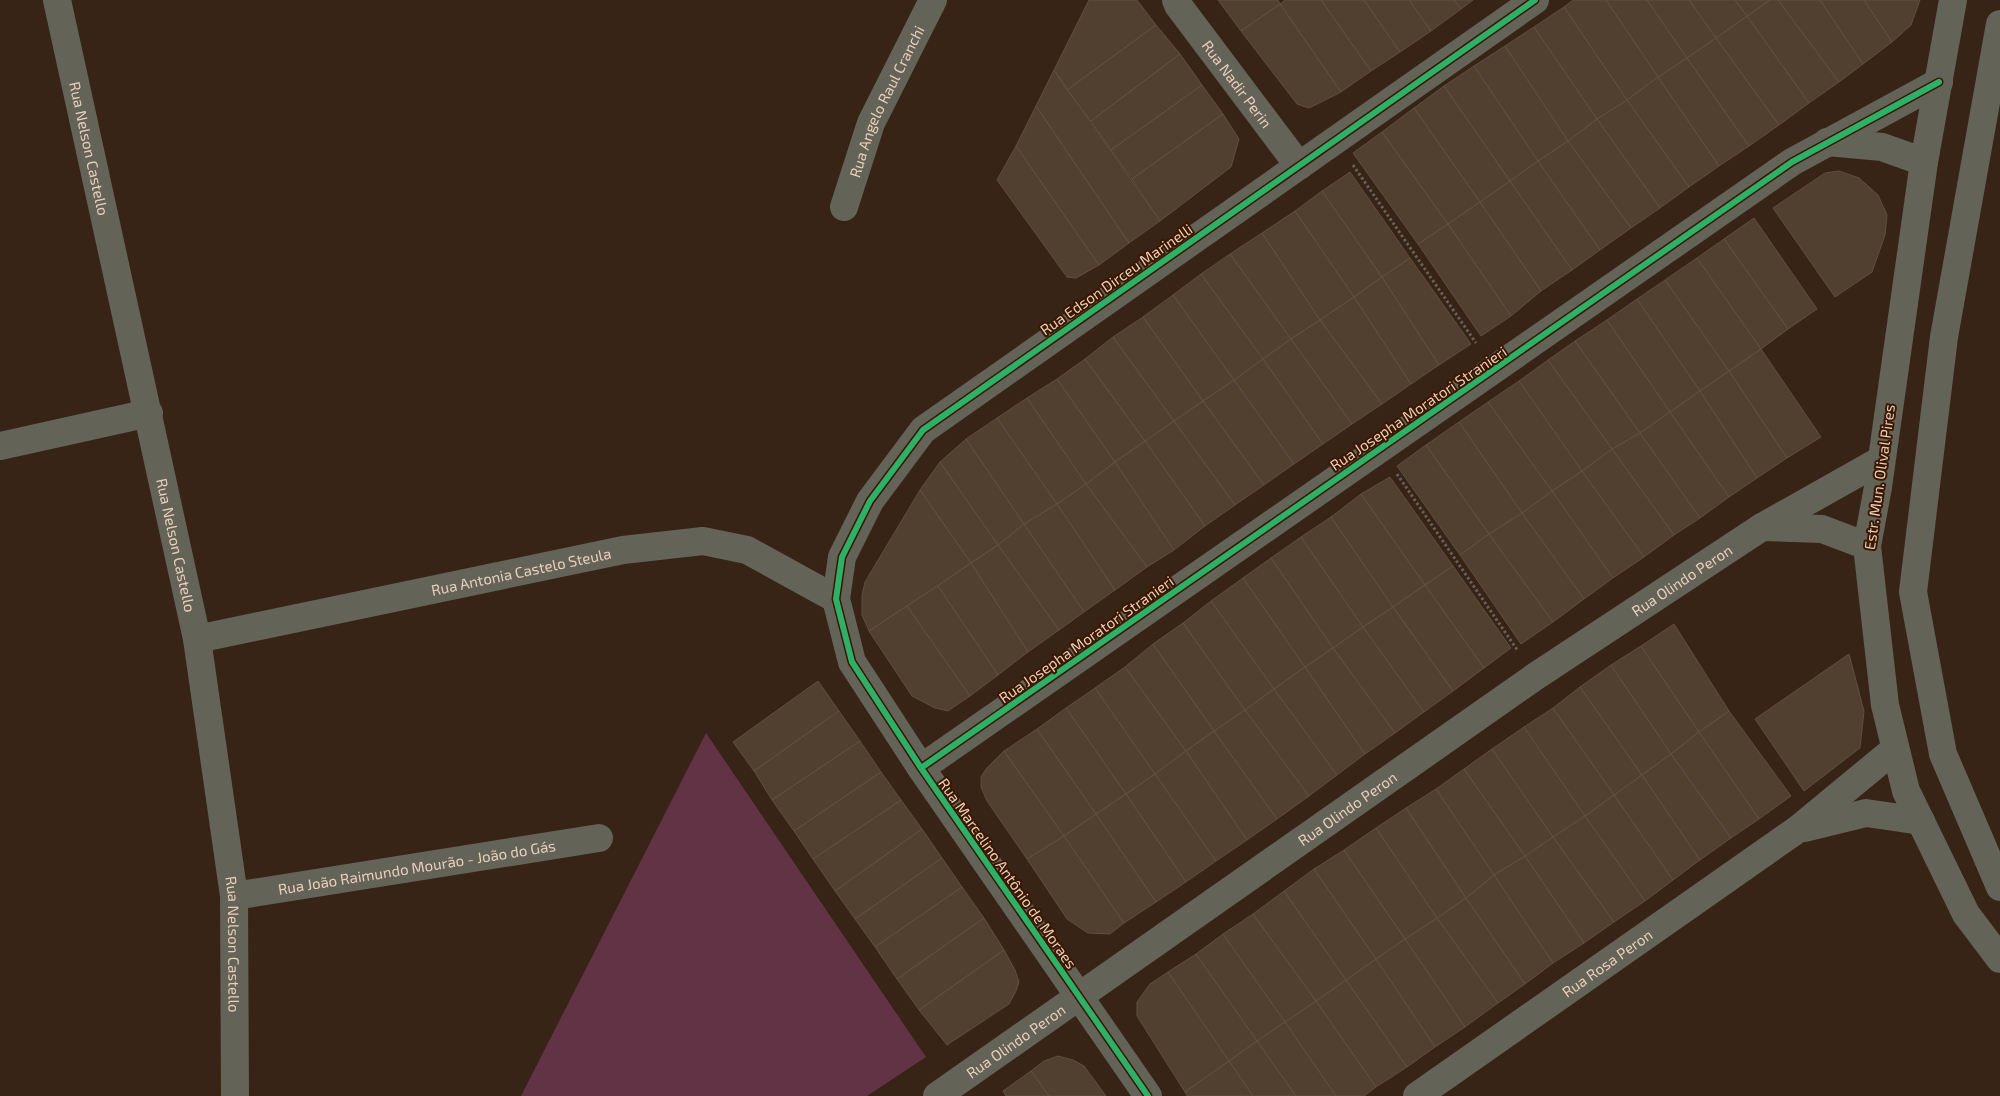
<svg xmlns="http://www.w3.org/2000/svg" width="2000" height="1096" font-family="'Exo 2',sans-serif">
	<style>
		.green { fill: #613345 }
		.building { fill: #514030; stroke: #5e4f3f }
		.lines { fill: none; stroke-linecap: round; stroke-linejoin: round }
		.path { stroke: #676157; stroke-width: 3; stroke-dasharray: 2.5 2.5; stroke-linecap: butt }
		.minor { stroke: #646357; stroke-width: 28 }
		.cycleway-casing { stroke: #3a1700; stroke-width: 9 }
		.cycleway { stroke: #2db169; stroke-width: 6 }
		.labels { text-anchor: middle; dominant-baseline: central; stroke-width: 4; stroke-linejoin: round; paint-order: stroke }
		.street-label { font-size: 15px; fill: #ebcebc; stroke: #3a1700 }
	</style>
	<rect width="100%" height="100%" fill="#372416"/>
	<path class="green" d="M706 733 926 1057 867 1096H521Z"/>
	<path class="building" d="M1089 0H1137L1156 25 1067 90 1054 70Z
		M1218 0H1278L1280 4 1241 31Z
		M1285 0H1321L1371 71 1341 92 1280 4Z
		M1321 0H1364L1400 52 1371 71Z
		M1364 0H1409L1431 31 1400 52Z
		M1409 0H1454L1461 9 1431 31Z
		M1454 0H1473L1461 9Z
		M1573 0H1606L1658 77 1627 100 1564 7Z
		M1606 0H1647L1687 58 1658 77Z
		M1647 0H1689L1716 38 1687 58Z
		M1689 0H1735L1747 16 1716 38Z
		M1735 0H1770L1747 16Z
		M1770 0H1778L1839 82 1809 103 1747 16Z
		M1778 0H1820L1863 64 1839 82Z
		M1820 0H1864L1892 42 1863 64Z
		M1864 0H1920L1911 25 1892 42Z
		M1280 4 1341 92 1309 108 1297 104 1241 31Z
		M1564 7 1627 100 1597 119 1534 27Z
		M1747 16 1809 103 1779 125 1716 38Z
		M1156 25 1180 54 1091 121 1067 90Z
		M1534 27 1597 119 1568 141 1505 46Z
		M1716 38 1779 125 1749 146 1687 58Z
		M1505 46 1568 141 1538 161 1474 66Z
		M1180 54 1202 85 1111 150 1091 121Z
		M1687 58 1749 146 1719 166 1658 77Z
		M1474 66 1538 161 1510 181 1444 86Z
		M1054 70 1160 221 1129 243 1036 106Z
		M1658 77 1719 166 1689 187 1627 100Z
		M1202 85 1223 114 1132 179 1111 150Z
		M1444 86 1510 181 1480 202 1414 108Z
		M1627 100 1689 187 1660 208 1597 119Z
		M1036 106 1129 243 1099 265 1016 146Z
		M1414 108 1480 202 1448 224 1382 132Z
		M1223 114 1239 139 1231 167 1160 221 1132 179Z
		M1597 119 1660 208 1631 228 1568 141Z
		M1382 132 1448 224 1418 244 1353 153Z
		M1568 141 1631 228 1600 250 1538 161Z
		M1016 146 1099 265 1076 278 1067 277 997 180Z
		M1538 161 1600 250 1572 270 1510 181Z
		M1839 171 1859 178 1878 195 1887 215 1885 235 1872 272 1835 297 1773 208 1825 173Z
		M1350 172 1410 258 1382 277 1322 191Z
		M1510 181 1572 270 1541 291 1480 202Z
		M1322 191 1382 277 1354 297 1295 211Z
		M1480 202 1541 291 1511 316 1448 224Z
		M1295 211 1354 297 1320 320 1262 233Z
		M1754 218 1817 309 1788 329 1724 239Z
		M1448 224 1511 316 1481 336 1418 244Z
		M1262 233 1320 320 1291 339 1230 254Z
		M1724 239 1788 329 1761 349 1697 258Z
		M1230 254 1291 339 1263 359 1201 274Z
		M1410 258 1471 344 1439 365 1382 277Z
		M1697 258 1761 349 1729 371 1665 280Z
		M1201 274 1263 359 1234 380 1173 295Z
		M1382 277 1439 365 1411 384 1354 297Z
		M1665 280 1729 371 1700 391 1637 299Z
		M1173 295 1234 380 1203 401 1143 317Z
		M1354 297 1411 384 1382 404 1320 320Z
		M1637 299 1700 391 1670 412 1607 320Z
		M1143 317 1203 401 1174 421 1113 337Z
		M1320 320 1382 404 1352 424 1291 339Z
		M1607 320 1670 412 1640 433 1575 341Z
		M1113 337 1174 421 1145 441 1085 359Z
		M1291 339 1352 424 1323 444 1263 359Z
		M1575 341 1640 433 1612 449 1548 360Z
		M1761 349 1821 437 1787 458 1729 371Z
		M1085 359 1145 441 1115 462 1057 379Z
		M1263 359 1323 444 1294 464 1234 380Z
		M1548 360 1612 449 1582 471 1519 381Z
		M1729 371 1787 458 1757 478 1700 391Z
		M1057 379 1115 462 1086 484 1027 398Z
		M1234 380 1294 464 1264 485 1203 401Z
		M1519 381 1582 471 1552 491 1488 402Z
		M1700 391 1757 478 1729 497 1670 412Z
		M1027 398 1086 484 1057 504 997 418Z
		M1203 401 1264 485 1235 505 1174 421Z
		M1488 402 1552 491 1522 513 1459 422Z
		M1670 412 1729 497 1700 518 1640 433Z
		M997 418 1057 504 1024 524 966 439Z
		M1174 421 1235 505 1205 526 1145 441Z
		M1459 422 1522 513 1489 534 1426 445Z
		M1640 433 1700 518 1674 535 1612 449Z
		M966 439 1024 524 998 545 940 462Z
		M1145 441 1205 526 1174 550 1115 462Z
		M1426 445 1489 534 1460 555 1397 466Z
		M1612 449 1674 535 1644 557 1582 471Z
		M940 462 998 545 971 563 920 490Z
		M1115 462 1174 550 1147 567 1086 484Z
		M1582 471 1644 557 1613 578 1552 491Z
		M1390 477 1453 566 1425 585 1361 494Z
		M1086 484 1147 567 1115 590 1057 504Z
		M920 490 971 563 869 631 862 615V595L865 582Z
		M1552 491 1613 578 1584 599 1522 513Z
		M1361 494 1425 585 1393 607 1331 517Z
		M1057 504 1115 590 1084 612 1024 524Z
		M1522 513 1584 599 1553 622 1489 534Z
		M1331 517 1393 607 1363 627 1301 537Z
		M1024 524 1084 612 1059 630 998 545Z
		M1489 534 1553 622 1521 644 1460 555Z
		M1301 537 1363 627 1333 648 1271 558Z
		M998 545 1059 630 1028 652 971 563Z
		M1271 558 1333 648 1305 667 1243 578Z
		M971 563 1028 652 998 675 938 586Z
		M1453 566 1511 648 1484 668 1425 585Z
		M1243 578 1305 667 1274 689 1211 601Z
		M1425 585 1484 668 1453 691 1393 607Z
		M938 586 998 675 970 696 907 606Z
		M1211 601 1274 689 1245 710 1183 623Z
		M907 606 970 696 948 711 935 708 912 696 869 631Z
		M1393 607 1453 691 1424 712 1363 627Z
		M1183 623 1245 710 1214 731 1153 644Z
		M1674 624 1729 711 1699 732 1641 646Z
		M1363 627 1424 712 1395 733 1333 648Z
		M1153 644 1214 731 1186 751 1125 667Z
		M1641 646 1699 732 1671 754 1611 665Z
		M1333 648 1395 733 1365 754 1305 667Z
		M1849 654 1864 711 1860 748 1804 791 1755 719Z
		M1611 665 1671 754 1642 775 1580 687Z
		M1125 667 1186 751 1155 774 1095 688Z
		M1305 667 1365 754 1337 775 1274 689Z
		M818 681 839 711 754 771 733 742Z
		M1580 687 1642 775 1614 795 1553 708Z
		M1095 688 1155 774 1126 794 1066 708Z
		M1274 689 1337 775 1309 796 1245 710Z
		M1066 708 1126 794 1096 814 1037 729Z
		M1553 708 1614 795 1585 816 1524 727Z
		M1245 710 1309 796 1277 819 1214 731Z
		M839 711 860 741 772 800 754 771Z
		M1729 711 1791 796 1759 819 1699 732Z
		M1524 727 1585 816 1553 837 1492 749Z
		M1037 729 1096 814 1064 836 1004 751Z
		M1214 731 1277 819 1247 840 1186 751Z
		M1699 732 1759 819 1731 838 1671 754Z
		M860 741 881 772 794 831 772 800Z
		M1492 749 1553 837 1525 856 1464 769Z
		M1004 751 1064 836 1027 859 987 801 981 787V777L986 769Z
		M1186 751 1247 840 1216 861 1155 774Z
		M1671 754 1731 838 1700 860 1642 775Z
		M1464 769 1525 856 1494 875 1436 789Z
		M881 772 901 800 813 859 794 831Z
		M1155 774 1216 861 1186 882 1126 794Z
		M1642 775 1700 860 1673 880 1614 795Z
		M1436 789 1494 875 1466 898 1406 808Z
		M1126 794 1186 882 1156 902 1096 814Z
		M1614 795 1673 880 1645 901 1585 816Z
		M901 800 922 829 835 891 813 859Z
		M1406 808 1466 898 1437 918 1376 828Z
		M1096 814 1156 902 1124 923 1064 836Z
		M1585 816 1645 901 1614 922 1553 837Z
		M1376 828 1437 918 1405 939 1344 850Z
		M922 829 942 858 855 919 835 891Z
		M1064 836 1124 923 1110 934 1088 933 1067 919 1027 859Z
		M1553 837 1614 922 1584 943 1525 856Z
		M1344 850 1405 939 1376 959 1314 869Z
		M1525 856 1584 943 1553 963 1494 875Z
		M942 858 962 887 875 947 855 919Z
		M1314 869 1376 959 1346 980 1284 891Z
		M1494 875 1553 963 1525 984 1466 898Z
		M962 887 984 918 897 979 875 947Z
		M1284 891 1346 980 1316 1001 1253 914Z
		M1466 898 1525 984 1498 1003 1437 918Z
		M1253 914 1316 1001 1285 1022 1223 934Z
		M984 918 1004 950 919 1010 897 979Z
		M1437 918 1498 1003 1465 1027 1405 939Z
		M1223 934 1285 1022 1257 1041 1196 954Z
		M1405 939 1465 1027 1435 1047 1376 959Z
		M1004 950 1015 970 1019 982 1016 991 1009 1004 947 1045 919 1010Z
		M1196 954 1257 1041 1229 1061 1168 972Z
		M1376 959 1435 1047 1407 1067 1346 980Z
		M1168 972 1229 1061 1185 1092 1137 1016V1002L1145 991 1150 984Z
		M1346 980 1407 1067 1376 1087 1316 1001Z
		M1316 1001 1376 1087 1364 1096H1336L1285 1022Z
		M1285 1022 1336 1096H1296L1257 1041Z
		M1257 1041 1296 1096H1253L1229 1061Z
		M1058 1056 1073 1060 1084 1066 1106 1096H1049L1031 1071 1044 1061Z
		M1229 1061 1253 1096H1187L1185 1092Z
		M1031 1071 1049 1096H1006L1003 1091Z"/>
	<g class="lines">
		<path class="path" d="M1353 165 1476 343
			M1397 474 1518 651"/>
		<g class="minor">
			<path id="s1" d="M57 0 197 639 234 896 235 1096"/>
			<path id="s2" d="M1176 0 1178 5 1299 166"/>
			<path d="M1953 0 1924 162 1878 487 1867 546 1885 705 1906 791 1966 914 2000 959"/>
			<path d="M2000 24 1944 337 1913 592 1943 754 2000 887"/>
			<path d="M1827 142 1882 147 1924 162"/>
			<path id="s3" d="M844 207 871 123 933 0"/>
			<path d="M0 446 149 413"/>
			<path d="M1762 527 1822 529 1867 546"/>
			<path id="s4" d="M197 639 623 550 703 541 747 550 836 599"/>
			<path d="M921 768 1792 162 1939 82"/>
			<path d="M1805 828 1866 813 1921 821"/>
			<path id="s5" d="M234 896 599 838"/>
			<path id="s6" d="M937 1096 1536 676 1762 527 1881 460"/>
			<path d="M1148 1096 921 768 852 662 836 599 842 557 870 501 923 430 1535 0"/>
			<path id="s7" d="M1417 1096 1798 829 1895 749"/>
		</g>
		<defs>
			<path id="cycleway" d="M921 768 1792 162 1939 82
				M1148 1096 921 768 852 662 836 599 842 557 870 501 923 430 1535 0"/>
		</defs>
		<use href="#cycleway" class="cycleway-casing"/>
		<use href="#cycleway" class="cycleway"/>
	</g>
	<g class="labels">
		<g class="street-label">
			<text stroke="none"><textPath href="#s2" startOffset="104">Rua Nadir Perin</textPath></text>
			<text stroke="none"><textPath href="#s3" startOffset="114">Rua Angelo Raul Cranchi</textPath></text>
			<text stroke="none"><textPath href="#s1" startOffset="152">Rua Nelson Castello</textPath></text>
			<text transform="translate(1116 279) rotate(-35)">Rua Edson Dirceu Marinelli</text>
			<text transform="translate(1418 408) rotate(-34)">Rua Josepha Moratori Stranieri</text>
			<text transform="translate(1879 477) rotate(-82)">Estr. Mun. Olival Pires</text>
			<text stroke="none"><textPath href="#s1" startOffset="558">Rua Nelson Castello</textPath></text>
			<text stroke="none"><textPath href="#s4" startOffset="331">Rua Antonia Castelo Steula</textPath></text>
			<text stroke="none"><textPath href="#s6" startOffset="906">Rua Olindo Peron</textPath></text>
			<text transform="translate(1086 639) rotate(-35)">Rua Josepha Moratori Stranieri</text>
			<text stroke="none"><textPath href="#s6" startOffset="501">Rua Olindo Peron</textPath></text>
			<text stroke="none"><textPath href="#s5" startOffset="185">Rua João Raimundo Mourão - João do Gás</textPath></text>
			<text transform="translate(1008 873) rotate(55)">Rua Marcelino Antônio de Moraes</text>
			<text stroke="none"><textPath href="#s1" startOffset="962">Rua Nelson Castello</textPath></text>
			<text stroke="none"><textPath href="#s7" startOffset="232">Rua Rosa Peron</textPath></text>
			<text stroke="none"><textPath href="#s6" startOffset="96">Rua Olindo Peron</textPath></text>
		</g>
	</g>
</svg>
